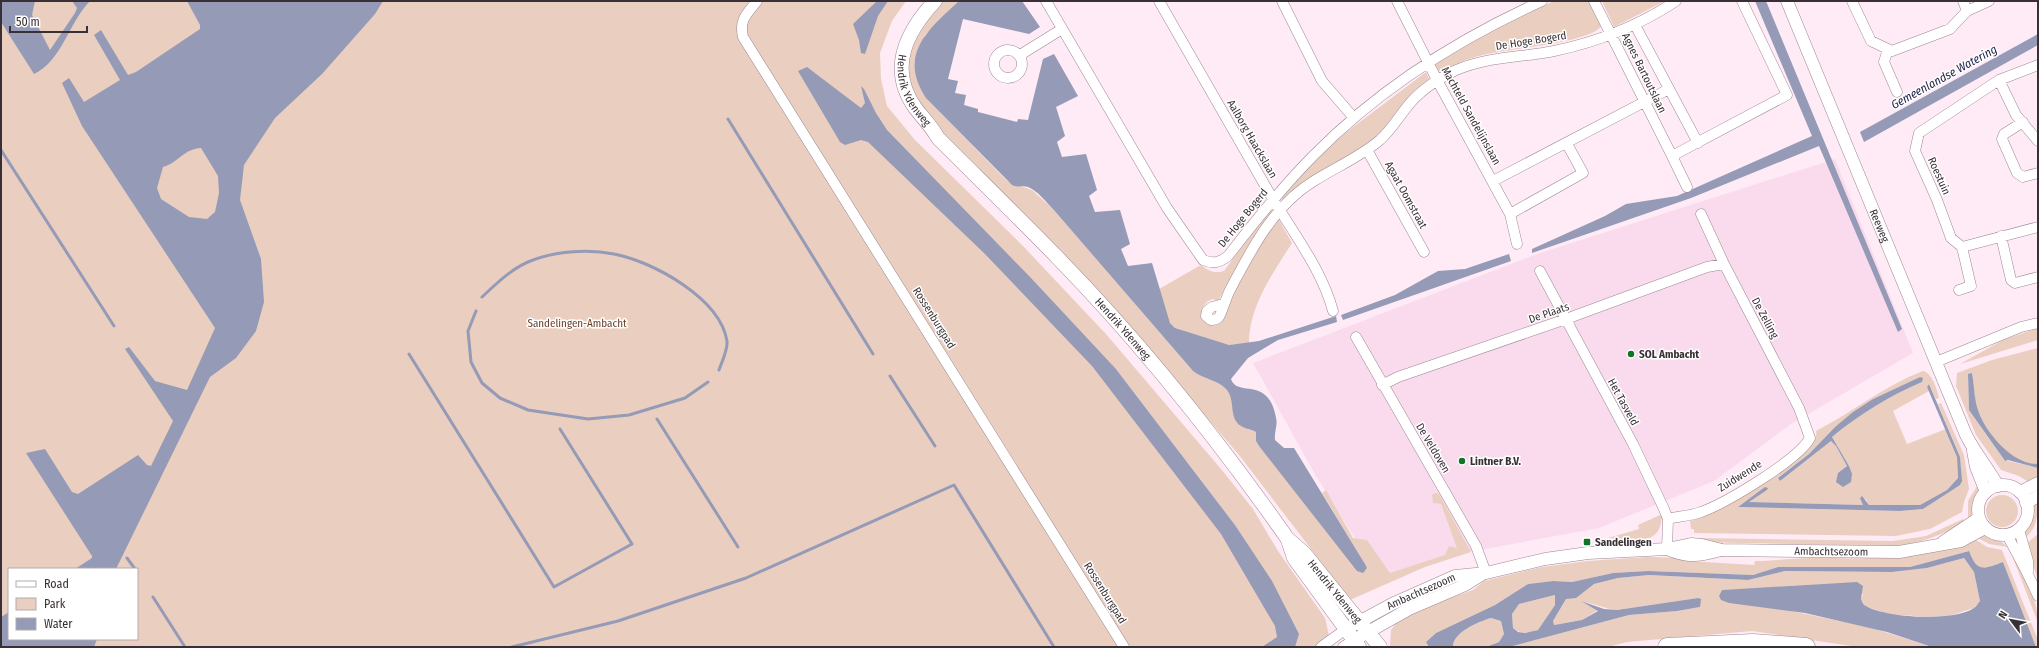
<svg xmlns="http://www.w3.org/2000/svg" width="2039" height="648" font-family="'Fira Sans Condensed',sans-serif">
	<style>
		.built { fill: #fadbed }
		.green { fill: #eacfc1; fill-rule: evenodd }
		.water { fill: #959ab6; fill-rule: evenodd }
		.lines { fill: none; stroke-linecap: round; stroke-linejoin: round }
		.stream { stroke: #959ab6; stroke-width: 3 }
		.minor-casing { stroke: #9d8793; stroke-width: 11 }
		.tertiary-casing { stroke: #9d8793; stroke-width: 13 }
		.secondary-casing { stroke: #9d8793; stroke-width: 15 }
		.motorway-casing { stroke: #9d8793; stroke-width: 19 }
		.minor { stroke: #fff; stroke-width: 10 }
		.tertiary { stroke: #fff; stroke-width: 12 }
		.secondary { stroke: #fff; stroke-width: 14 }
		.motorway { stroke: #fff; stroke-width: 18 }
		.poi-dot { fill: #0d7526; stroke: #fff; stroke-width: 1.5 }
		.labels { text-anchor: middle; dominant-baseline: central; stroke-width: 3; stroke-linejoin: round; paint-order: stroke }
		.street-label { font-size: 11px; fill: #393035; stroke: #fff }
		.park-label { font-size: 11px; fill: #6c4028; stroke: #fff }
		.poi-label { font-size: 11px; font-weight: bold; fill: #393035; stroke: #fff; text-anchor: start }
		.water-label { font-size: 12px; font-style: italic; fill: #22264d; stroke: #fff }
	</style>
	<rect width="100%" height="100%" fill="#feebf6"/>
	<path class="built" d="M1835 159 1913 353 1791 424 1714 481 1599 528 1469 552 1381 580 1316 476 1253 363 1537 254Z"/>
	<path class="green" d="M1 1H906L892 21 880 53 881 79 887 106 915 140 1022 245 1106 334 1221 469 1253 509 1278 551 1325 618 1329 636 1320 647H1ZM1014 261 1116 369 1235 525 1277 592ZM9 569H137V639H9Z
		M940 1H959L925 35 914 62 940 112 1007 181 1032 190 1053 209 1193 371C1203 379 1218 380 1226 389 1236 399 1229 416 1241 426 1245 429 1251 429 1256 432V441L1259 446 1365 564 1322 493 1326 490 1353 538 1367 540 1390 573 1445 555 1449 546 1457 548 1441 504 1433 503 1432 495 1435 493 1439 494 1471 552 1425 567 1350 600 1239 455 1123 319 942 135 920 108 905 73 916 29Z
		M1554 1H1589L1601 26C1591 43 1505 49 1483 55 1468 58 1454 66 1439 71L1435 65 1438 60 1513 20Z
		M1602 1H1665L1614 27Z
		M1426 72 1429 79C1404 94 1393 122 1372 141 1345 164 1308 174 1283 200L1281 196 1336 140Z
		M1270 209 1272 212 1251 242 1218 301 1213 299 1208 301C1200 308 1201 315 1207 322L1226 308 1254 254 1278 218 1292 243C1273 273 1249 306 1249 343L1229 345 1221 344 1175 328 1170 323 1159 289 1201 265C1209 271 1214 274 1224 271Z
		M2038 328V340L1960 364 2003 340Z
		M2038 348V464C2010 465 1983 430 1976 404 1974 395 1974 383 1972 373L1968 375 1969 410 2004 460 2038 468V479L2030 483 2019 476 2001 470 1976 435 1956 386 1957 373 1992 360Z
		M1923 371C1932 373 1937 389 1939 398L1936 399 1929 384 1927 387 1929 391 1893 411 1907 444 1946 429 1957 457 1958 478 1947 490 1920 505H1869L1865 498 1863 505 1749 502 1767 490 1766 487 1738 507 1900 511 1923 509 1961 483 1960 457 1938 404 1941 403 1964 455 1969 489 1964 502 1962 512 1930 529 1896 536 1694 533V529H1691L1690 521C1720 512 1790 468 1811 445 1815 441 1817 436 1816 431 1853 412 1884 386 1923 371ZM1920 377 1922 382C1889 396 1860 414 1832 437L1849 466 1838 473 1847 466 1836 446 1831 441 1780 481 1778 478 1809 454 1835 427 1873 399Z
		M1979 483C1980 495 1975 511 1968 520V501Z
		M1986 511a16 16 0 1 1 32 0a16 16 0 1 1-32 0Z
		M2037 501C2039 514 2036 530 2025 538 2024 530 2031 508 2037 501Z
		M1660 515 1662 517C1661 521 1661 525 1659 529 1650 547 1623 539 1608 538L1639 529 1638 525Z
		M1963 519 1965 522C1942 535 1922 543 1895 546L1693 542 1694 538 1893 541 1926 536Z
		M2038 534V580L2026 544Z
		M1983 535 2000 541 2008 547 1989 544 1978 538Z
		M1973 538 1987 547 2002 550 2038 640V647H2036L2003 562C1984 568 1978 574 1968 551L1910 567H1778L1753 575 1648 571 1613 573 1572 582 1553 581 1528 584 1495 605 1436 633 1426 642 1429 647H1390V645L1391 630 1400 618 1435 601 1456 596 1473 590 1484 581 1542 567 1588 561 1647 557 1687 558 1688 561 1754 565 1755 561C1774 561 1792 558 1811 558 1873 557 1914 564 1973 538Z
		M2010 550C2022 572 2038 597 2038 623Z
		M1964 558 1974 572 1980 601 1974 608 1949 616 1929 617 1888 614 1865 606 1861 599 1863 594 1807 587 1722 590 1719 596 1869 627 1932 647H1858L1752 631 1627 642 1608 647H1509L1629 615 1677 611 1700 607 1698 598 1617 610C1605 609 1594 603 1582 602L1598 610 1582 620 1554 625 1553 621 1566 599 1594 584 1618 578 1649 575 1748 580 1785 571 1892 572 1927 568Z
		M1555 595V605L1538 630C1528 633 1522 635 1513 628L1512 614 1519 604Z
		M1491 618 1501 621 1504 634 1499 642 1486 647H1453C1453 632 1478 622 1491 618Z"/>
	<path class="water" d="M1 1H35L32 15 50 50 75 13 77 8 72 1H90C69 22 62 61 34 74L1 22Z
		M187 1H383L375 14 322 74 275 118 244 165 240 200 261 259 264 302 256 331 236 358 210 377 116 569H75L92 558V556L26 453 45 449 72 492 78 494 138 455 147 465 151 466 173 421 125 349 129 347 155 381 187 390 215 328 82 126 62 83 69 78 84 102 120 80 94 35 101 30 128 75 136 72 200 29V25ZM201 148 218 176 219 193 215 212 207 219 189 217 161 199 157 188 163 167C180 162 183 149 201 148Z
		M877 1H888L878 16 865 54 861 53 859 40 853 24Z
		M959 1H1022L1040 27 1029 34 963 19 948 79 958 81 955 93 966 95 964 105 978 109V112L1017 122 1018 119 1028 120 1043 59 1054 54 1078 96 1056 107 1065 136 1057 142 1062 157 1086 154 1097 190 1089 196 1095 212 1120 210 1130 244 1121 249 1128 266 1152 263 1170 323 1175 328 1229 345 1259 341 1336 316 1337 322 1278 340 1248 358 1231 379C1237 398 1269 375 1276 418 1278 425 1274 432 1275 440L1284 448H1294L1365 564 1367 568 1363 573 1357 571 1259 446 1256 441V432C1251 429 1245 429 1241 426 1228 418 1236 399 1226 389 1218 380 1203 379 1193 371L1053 209C1046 202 1038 191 1028 187 1023 185 1018 188 1012 185L926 98C897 54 929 29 959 1Z
		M1755 1H1766L1902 329 1898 332 1819 146 1691 198 1532 253V249L1605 216 1626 204 1677 196 1812 136Z
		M2038 34V45L1864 142 1860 132Z
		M807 67 861 108 865 103 861 86 864 89 876 113 887 130 1031 278 1116 369 1235 525 1272 581 1299 634 1295 647H1262L1277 637 1275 626 1221 534 1092 366 985 254 868 142 861 140 845 145 840 142 798 71Z
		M1509 254 1511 261 1343 320 1341 315 1395 295 1438 271 1465 269Z
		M1972 373C1974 383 1974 394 1976 403 1981 428 2011 465 2038 464V468L2008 460 2005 461 1969 410 1968 374Z
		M1920 377 1923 378 1922 382C1889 396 1860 414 1832 437L1849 466 1852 474 1851 482 1843 487 1836 482 1838 473 1847 466 1836 446 1831 441 1780 481 1778 478 1809 454 1835 427 1853 412 1873 399Z
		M1929 384 1960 457 1962 481 1960 485 1923 509 1900 511 1738 507 1765 487 1768 488 1767 490 1749 502 1863 505 1860 498 1862 496 1869 505H1920L1947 490 1958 478 1957 457 1927 387Z
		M1969 551C1977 573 1984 569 2003 562L2036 647H1932L1887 632 1805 613 1729 603 1721 600 1719 596 1722 590 1857 582 1863 586 1861 599C1862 601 1863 605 1866 606 1886 618 1954 622 1974 608 1976 607 1978 603 1980 601L1974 572 1964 558 1927 568 1892 572 1785 571 1748 580 1649 575 1618 578 1594 584 1576 598 1566 599 1553 621 1554 625 1582 620 1598 611 1581 601 1604 609 1617 610 1698 598 1701 599 1700 607 1677 611 1629 615 1509 647H1486L1499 642 1504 634 1501 621 1491 618C1478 622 1453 632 1453 647H1429L1426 642 1436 633 1495 605 1528 584 1553 581 1572 582 1613 573 1648 571 1753 575 1778 567H1910ZM1555 595V605L1538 630 1525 633 1518 632 1513 628 1512 614 1519 604Z
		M9 612V639H97L94 647H1V617Z"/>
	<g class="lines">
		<path class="stream" d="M728 119 873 354
			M1 150 114 326
			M482 297C497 283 513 267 533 260 557 251 589 249 614 254 652 261 720 298 727 341 728 350 722 361 719 370
			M476 311 468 331 471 362 482 383 500 398 528 410 588 419 629 415 685 398 708 382
			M409 354 554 587 632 544 560 429
			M890 376 935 446
			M657 419 738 547
			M127 558 135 569
			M153 597 185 647
			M512 647 618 621 746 578 954 485 1054 647"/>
		<defs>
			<path id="minor" d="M757 1C747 14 739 19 743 37L1124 647
				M1046 1 1167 208 1203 260C1213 264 1219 263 1228 256 1255 221 1283 186 1314 155 1379 89 1458 39 1542 1
				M1159 1 1267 189C1290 229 1321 267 1333 311
				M1282 1 1322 81 1354 118
				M1397 1 1437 80 1510 214 1517 244
				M1594 1 1672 156 1787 95 1742 1
				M1852 1 1871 41 1892 51 1950 29 1967 11 1989 1
				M1963 1 1967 11
				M1635 25 1698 143
				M1888 49 1884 62 1897 92
				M994 64a14 14 0 1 1 28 0a14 14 0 1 1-28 0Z
				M1020 55 1062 29
				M2038 65 1999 80 1919 133 1915 151 1937 200 1951 238 1962 247 2038 227
				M1999 80 2016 115 2038 141
				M2023 122 2004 134 2002 139 2017 173 2023 177 2038 173
				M1367 150 1424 252
				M1672 156 1687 187
				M1493 181 1669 89
				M1510 214 1583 173 1567 144
				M2001 236 2011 280 2015 283 2038 277
				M1540 271 1633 444 1664 509 1668 519 1667 549
				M1959 290 1971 286 1962 247
				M1223 304 1212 307 1207 311 1206 316 1211 320C1214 320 1217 320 1219 317 1221 315 1227 295 1230 290 1251 250 1274 205 1314 181 1336 167 1360 157 1380 140 1391 130 1398 118 1407 107 1419 91 1436 80 1454 71 1487 56 1520 58 1554 51 1597 42 1640 25 1676 1
				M1356 337 1476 546 1486 573
				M1936 362 2021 327 2038 323
				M1382 385 1398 377 1566 319 1707 267 1724 264
				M1668 519C1679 516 1691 516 1701 512 1726 503 1798 460 1810 438L1799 408 1724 264 1701 214
				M2019 530 2028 561V572
				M2007 535C2018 555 2029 575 2038 596
				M1321 647 1346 629
				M1343 647 1354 640"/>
			<g id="tertiary">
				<path id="s1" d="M1787 1 1966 435C1975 453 1988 468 1998 486"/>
				<path d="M1973 451 1976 467 1986 492"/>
				<circle cx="2003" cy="510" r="25"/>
				<path d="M2020 492 2038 483"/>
				<path d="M2026 503 2038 496"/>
				<path d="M1943 542 1979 518"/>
				<path d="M1667 549C1688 558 1699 556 1721 550"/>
				<path id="s2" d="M1346 629 1392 604 1455 576 1486 573 1545 559 1588 553 1667 549 1691 544 1702 545 1722 550 1899 552 1961 541 1985 528"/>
				<path d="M1354 640 1409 609 1465 585 1481 575"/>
			</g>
			<g id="secondary">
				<path id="s3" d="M935 1C906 32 887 69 916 109 924 119 932 127 938 138 977 177 1017 216 1056 256 1141 343 1217 438 1287 538L1304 553 1380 647"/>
				<path d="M1288 540 1294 558 1359 647"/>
			</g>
			<path id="motorway" d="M1667 647 1753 643 1806 647"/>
		</defs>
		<use href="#minor" class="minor-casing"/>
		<use href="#tertiary" class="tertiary-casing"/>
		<use href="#secondary" class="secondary-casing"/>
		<use href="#motorway" class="motorway-casing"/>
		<use href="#minor" class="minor"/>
		<use href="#tertiary" class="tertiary"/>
		<use href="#secondary" class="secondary"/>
		<use href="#motorway" class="motorway"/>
	</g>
	<g class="poi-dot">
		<circle cx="1631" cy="354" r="4"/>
		<circle cx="1462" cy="461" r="4"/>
		<rect x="1583" y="538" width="8" height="8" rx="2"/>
	</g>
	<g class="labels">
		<g class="street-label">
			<text transform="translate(1531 41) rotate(-9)">De Hoge Bogerd</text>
			<text transform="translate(1644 73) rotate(64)">Agnes Bartoutslaan</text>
			<text stroke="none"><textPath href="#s3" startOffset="102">Hendrik Ydenweg</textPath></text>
			<text transform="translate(1471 116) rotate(61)">Machteld Sandelijnslaan</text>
			<text transform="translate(1252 139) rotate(60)">Aalborg Haackslaan</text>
			<text transform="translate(1939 176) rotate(66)">Roestuin</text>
			<text transform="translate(1406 195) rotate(61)">Agaat Oomstraat</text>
			<text transform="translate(1243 218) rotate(-51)">De Hoge Bogerd</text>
			<text stroke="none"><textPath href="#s1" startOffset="243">Reeweg</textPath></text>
			<text transform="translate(1549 313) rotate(-19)">De Plaats</text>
			<text transform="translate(934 318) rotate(58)">Rossenburgpad</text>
			<text transform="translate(1765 318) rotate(62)">De Zelling</text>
			<text stroke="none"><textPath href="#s3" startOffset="423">Hendrik Ydenweg</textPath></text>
			<text transform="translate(1623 402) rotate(61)">Het Tasveld</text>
			<text transform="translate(1433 448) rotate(59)">De Veldoven</text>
			<text transform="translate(1740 476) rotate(-32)">Zuidwende</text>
			<text stroke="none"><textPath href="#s2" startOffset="501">Ambachtsezoom</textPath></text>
			<text stroke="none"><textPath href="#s3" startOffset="761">Hendrik Ydenweg</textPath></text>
			<text stroke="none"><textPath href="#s2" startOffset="84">Ambachtsezoom</textPath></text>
			<text transform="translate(1105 593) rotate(58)">Rossenburgpad</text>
		</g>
		<g class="park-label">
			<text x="577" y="323">Sandelingen-Ambacht</text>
		</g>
		<g class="poi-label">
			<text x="1639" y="354">SOL Ambacht</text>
			<text x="1470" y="461">Lintner B.V.</text>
			<text x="1595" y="542">Sandelingen</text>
		</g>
		<g class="water-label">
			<text transform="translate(1944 77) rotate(-29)">Gemeenlandse Watering</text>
		</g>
	</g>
	<rect width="2039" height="648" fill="none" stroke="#393035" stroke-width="4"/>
	<rect x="8" y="568" width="130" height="72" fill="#ffffff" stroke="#b0acae"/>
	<rect x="16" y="581" width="20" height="6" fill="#ffffff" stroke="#b0acae"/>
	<text x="44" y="588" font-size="12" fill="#393035">Road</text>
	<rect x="16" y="598" width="20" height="12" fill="#eacfc1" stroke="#b0acae"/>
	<text x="44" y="608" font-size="12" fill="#393035">Park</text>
	<rect x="16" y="618" width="20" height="12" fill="#959ab6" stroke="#b0acae"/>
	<text x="44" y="628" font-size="12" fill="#393035">Water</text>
	<g transform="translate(2011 620) rotate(302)" stroke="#ffffff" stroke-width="3" paint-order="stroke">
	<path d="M0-3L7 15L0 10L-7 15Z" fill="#393035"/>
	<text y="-6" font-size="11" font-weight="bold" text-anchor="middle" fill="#393035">N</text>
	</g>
	<path d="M10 26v6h77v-6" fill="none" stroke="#393035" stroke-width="2"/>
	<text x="16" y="26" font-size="12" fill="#393035" stroke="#ffffff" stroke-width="3" paint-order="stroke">50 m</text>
</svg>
